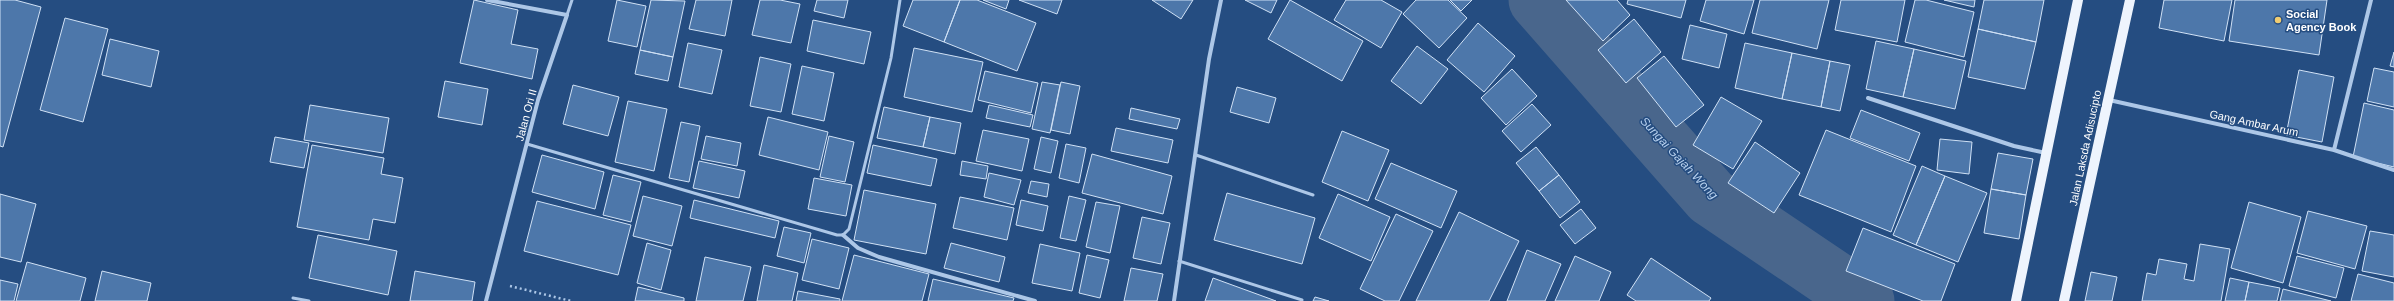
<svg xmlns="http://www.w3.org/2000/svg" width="2394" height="301" font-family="Arial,sans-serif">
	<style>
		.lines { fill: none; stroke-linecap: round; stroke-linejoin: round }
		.river { stroke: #49668c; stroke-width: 59 }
		.building { fill: #4d77aa; stroke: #d0e1f5 }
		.path { stroke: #adc7e7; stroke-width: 2.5; stroke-dasharray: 2 3; stroke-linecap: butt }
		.service { stroke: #adc7e7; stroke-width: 3 }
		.minor { stroke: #adc7e7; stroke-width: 4 }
		.primary { stroke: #eef4fd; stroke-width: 10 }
		.poi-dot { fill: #f0cc71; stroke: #254d81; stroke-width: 1.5 }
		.labels { text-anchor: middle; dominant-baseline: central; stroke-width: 3; stroke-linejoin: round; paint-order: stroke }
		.poi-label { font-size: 11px; font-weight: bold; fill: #fff; stroke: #254d81; text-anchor: start }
		.street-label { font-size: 11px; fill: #fff; stroke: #254d81 }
		.water-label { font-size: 12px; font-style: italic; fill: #b8d1ee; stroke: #254d81 }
	</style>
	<rect width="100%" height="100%" fill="#254d81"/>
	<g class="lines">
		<path class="river" d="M1538 0 1711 197 1865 301"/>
	</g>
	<path class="building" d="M0 0H15L41 7 3 147 0 146Z
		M474 0 518 10 511 44 538 49 532 79 460 63Z
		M617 0 646 6 637 47 608 41Z
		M651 0 685 1 673 57 640 50Z
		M696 0H732L725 36 689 29Z
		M760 0H780L800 4 791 43 752 35Z
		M817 0H848L844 18 814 11Z
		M913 0H960L944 42 903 26Z
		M960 0H977L1036 23 1017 71 944 42Z
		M983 0H1009L1006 9Z
		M1019 0H1062L1057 14Z
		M1152 0H1193L1181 19Z
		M1245 0H1277L1271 13Z
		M1290 0 1363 41 1342 81 1268 39Z
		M1346 0H1381L1402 12 1381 48 1334 20Z
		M1416 0H1448L1467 18 1439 48 1403 14Z
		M1450 0H1472L1461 11Z
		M1566 0H1617L1630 15 1603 41Z
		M1628 0H1686L1681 18 1627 4Z
		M1706 0H1754L1744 34 1700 21Z
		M1760 0H1829L1817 49 1752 33Z
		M1841 0H1905L1897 42 1835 30Z
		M1915 0H1926L1974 12 1964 57 1905 42Z
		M1944 0H1975L1974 7Z
		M1984 0H2044L2036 42 1978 29Z
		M2164 0H2232L2224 41 2159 28Z
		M2235 0H2327L2319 55 2229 41Z
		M65 18 108 29 83 122 40 110Z
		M1634 19 1661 52 1626 83 1598 50Z
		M813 20 871 32 864 64 807 51Z
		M1478 23 1515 56 1484 92 1447 60Z
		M1690 25 1727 34 1719 68 1682 59Z
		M1978 29 2036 42 2025 89 1968 77Z
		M110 39 159 51 151 87 102 75Z
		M1876 41 1914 49 1903 97 1866 89Z
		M688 43 722 50 712 94 679 87Z
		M1745 43 1792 53 1782 99 1735 88Z
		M1417 46 1448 69 1421 104 1391 81Z
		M914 48 983 62 972 112 904 97Z
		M1914 49 1966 61 1955 109 1903 97Z
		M640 50 673 57 668 81 635 74Z
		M2394 52V67L2390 66Z
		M1792 53 1830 61 1821 107 1782 99Z
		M1664 56 1704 105 1676 127 1637 78Z
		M760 57 791 64 781 112 750 106Z
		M1830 61 1850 65 1840 111 1821 107Z
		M802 66 834 73 824 121 792 114Z
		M2374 68 2394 72V107L2367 101Z
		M1512 69 1537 96 1506 125 1481 98Z
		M2299 70 2334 77 2322 142 2286 135Z
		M985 71 1038 83 1031 113 978 100Z
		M445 81 488 89 482 125 438 117Z
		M1042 82 1060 85 1050 133 1032 129Z
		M1061 82 1080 86 1070 134 1051 130Z
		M573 85 619 97 608 136 563 124Z
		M1237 87 1276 98 1269 123 1230 112Z
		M1721 97 1762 121 1733 169 1693 145Z
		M628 101 667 109 654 171 615 162Z
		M2364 103 2394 110V167L2353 157Z
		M1532 104 1551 125 1521 152 1502 131Z
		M310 105 389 118 383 153 304 140Z
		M989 105 1033 115 1030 127 986 118Z
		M884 107 930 117 923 147 877 138Z
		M1131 108 1180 119 1177 129 1129 119Z
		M1861 110 1920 133 1909 161 1850 138Z
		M768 117 828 132 819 170 759 155Z
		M930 117 961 123 955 154 923 147Z
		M681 122 700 126 689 182 669 178Z
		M1116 128 1173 140 1168 163 1111 151Z
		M983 130 1029 139 1022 171 976 161Z
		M1826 130 1916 166 1891 232 1799 195Z
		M1342 131 1389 150 1368 201 1322 182Z
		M706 136 741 143 737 166 701 159Z
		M829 136 854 142 845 182 820 177Z
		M275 137 309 143 304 168 270 162Z
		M1041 137 1058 141 1051 173 1034 169Z
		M1940 139 1972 142 1969 174 1937 170Z
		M1755 142 1800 173 1774 213 1728 183Z
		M1066 144 1086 148 1079 183 1059 178Z
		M312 145 384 158 381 174 403 178 395 223 373 219 369 240 297 227Z
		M873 145 937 159 931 186 867 173Z
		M1536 147 1559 175 1539 191 1516 163Z
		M1998 153 2033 159 2026 195 1991 189Z
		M1092 154 1172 176 1163 214 1082 193Z
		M542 155 604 172 595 209 532 192Z
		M699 161 745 171 739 198 693 188Z
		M962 161 988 166 986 179 960 175Z
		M1391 163 1457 191 1441 228 1375 199Z
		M1922 166 1945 176 1916 245 1893 235Z
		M989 173 1021 180 1014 205 984 197Z
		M613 175 641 182 631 222 603 215Z
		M1559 175 1580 202 1560 218 1539 191Z
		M1945 176 1987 193 1958 262 1916 245Z
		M814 178 852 185 846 216 808 209Z
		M1031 181 1049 184 1047 197 1028 193Z
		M1991 189 2026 195 2019 239 1984 233Z
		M864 190 936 204 926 254 854 240Z
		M1227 193 1315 218 1302 264 1214 240Z
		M0 194 36 204 21 262 0 257Z
		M1338 194 1390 217 1371 261 1319 238Z
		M643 196 682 206 672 246 633 236Z
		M1069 196 1086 200 1076 241 1060 238Z
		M960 197 1014 208 1007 240 953 228Z
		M694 200 779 221 775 238 690 218Z
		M1021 200 1048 206 1043 231 1016 225Z
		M537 201 631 225 618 275 524 251Z
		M1096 202 1120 206 1110 253 1086 247Z
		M2249 202 2301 217 2283 283 2231 268Z
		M1581 209 1596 228 1575 244 1560 225Z
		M2308 211 2367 226 2355 269 2297 253Z
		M1459 212 1519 241 1489 301H1416Z
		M1396 214 1433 231 1399 301H1385L1360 289Z
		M1142 217 1170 223 1161 264 1133 258Z
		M784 227 811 233 804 263 777 256Z
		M1863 228 1955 264 1941 301H1923L1846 271Z
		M2370 231 2394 235V277L2362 271Z
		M318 235 397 251 388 295 309 278Z
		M812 239 849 248 839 289 802 280Z
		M647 243 671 250 661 290 637 283Z
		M951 243 1005 257 999 282 944 268Z
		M1040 244 1080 253 1072 291 1032 283Z
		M2200 244 2230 249 2221 301H2142L2147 273 2156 275 2159 259 2187 264 2184 279 2194 281Z
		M1527 250 1561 264 1545 301H1507Z
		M854 255 929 274 922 301H842Z
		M1087 255 1109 260 1100 298 1079 293Z
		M1575 256 1611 272 1599 301H1555Z
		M2297 256 2344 268 2336 298 2289 286Z
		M705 257 751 267 743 301H696Z
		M1651 258 1711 298 1709 301H1636L1627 295Z
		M27 262 86 278 80 301H16Z
		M764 265 798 273 792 301H757Z
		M1131 268 1163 274 1157 301H1124Z
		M102 271 151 283 147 301H95Z
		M415 271 475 282 472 301H410Z
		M2091 272 2117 277 2112 301H2085Z
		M2358 274 2394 283V301H2351Z
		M1213 278 1276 301H1205Z
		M2230 278 2249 282 2245 301H2225Z
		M933 279 1014 298 1013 301H928Z
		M0 280 18 284 14 301H0Z
		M2249 282 2280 288 2277 301H2245Z
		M638 287 684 298V301H635Z
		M2283 289 2331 301H2280Z
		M798 291 840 299V301H796Z
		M1315 297 1329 301H1313Z"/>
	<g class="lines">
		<path class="path" d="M510 286 571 301"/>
		<path class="service" d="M567 15 572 0
			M527 144 837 235H843L849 229 891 58 900 0
			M1196 155 1313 195
			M1179 261 1302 300
			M293 298 309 301"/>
		<path class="minor" d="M1868 98 2014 146 2046 153
			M2109 100 2334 150 2394 170
			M2334 150 2371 0
			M843 235 858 248 879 257 1035 301
			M486 301 538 100 567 15 487 0
			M1174 301 1209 59 1221 0"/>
		<path class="primary" d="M2016 301 2078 0
			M2064 301 2130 0"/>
	</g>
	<circle class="poi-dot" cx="2278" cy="20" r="4"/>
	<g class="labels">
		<g class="poi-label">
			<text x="2286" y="14">Social<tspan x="2286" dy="13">Agency Book</tspan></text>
		</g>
		<g class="street-label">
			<text transform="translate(526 115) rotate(-75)">Jalan Ori II</text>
			<text transform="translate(2254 123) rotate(12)">Gang Ambar Arum</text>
			<text transform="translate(2085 148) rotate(-78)">Jalan Laksda Adisucipto</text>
		</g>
		<g class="water-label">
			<text transform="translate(1679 158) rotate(47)">Sungai Gajah Wong</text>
		</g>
	</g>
</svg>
